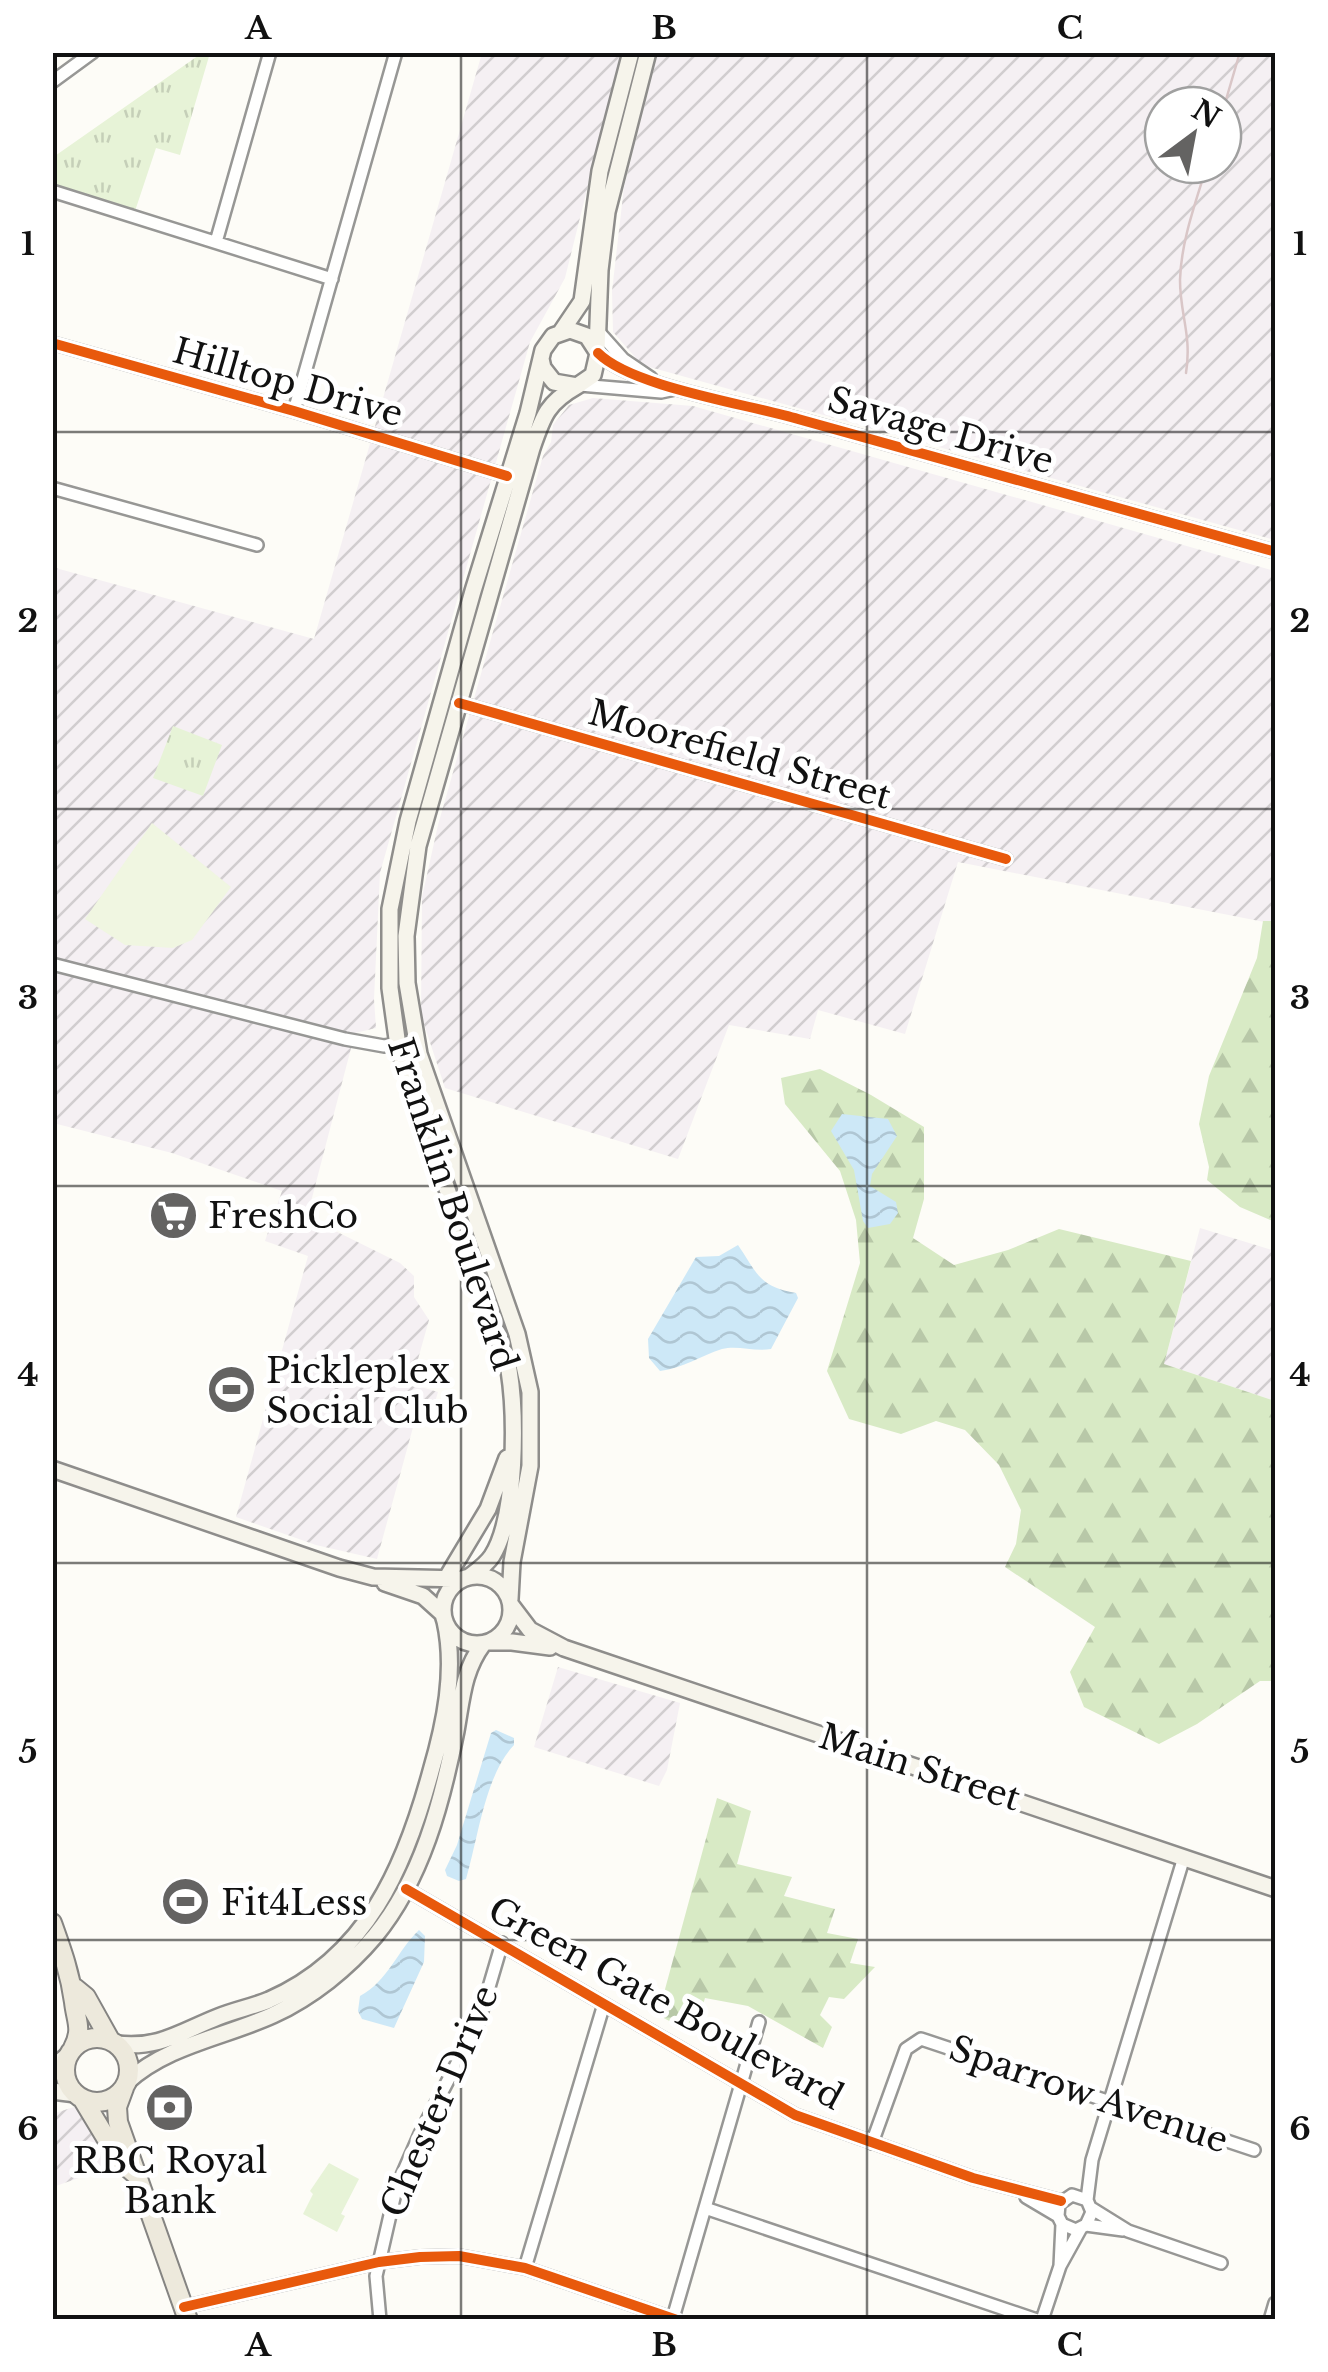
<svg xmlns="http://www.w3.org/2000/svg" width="1328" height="2372" font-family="'Libre Baskerville',serif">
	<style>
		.industrial { fill: url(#industrial-furrows); fill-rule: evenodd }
		.grass { fill: #e7f3d7 }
		.forest { fill: url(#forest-firs) }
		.park { fill: url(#park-tufts) }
		.pitch { fill: #f0f6e1 }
		.water { fill: url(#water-waves) }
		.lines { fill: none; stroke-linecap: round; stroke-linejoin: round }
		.minor-casing { stroke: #979795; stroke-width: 16 }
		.secondary-casing { stroke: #8e8d8b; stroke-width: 20 }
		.primary-casing { stroke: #858482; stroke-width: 22 }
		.minor { stroke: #fffffe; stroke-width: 11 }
		.secondary { stroke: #f6f4eb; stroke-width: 15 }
		.primary { stroke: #ede9dc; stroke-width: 18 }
		.rail { stroke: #d9c6c7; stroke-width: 2.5 }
		.cycleway-casing { stroke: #fff; stroke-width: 16 }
		.cycleway { stroke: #e8590c; stroke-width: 10 }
		.grid { fill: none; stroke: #111; stroke-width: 2.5; stroke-opacity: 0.55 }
		.labels { text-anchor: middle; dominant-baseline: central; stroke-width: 10; stroke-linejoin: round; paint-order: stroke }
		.street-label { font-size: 35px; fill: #111; stroke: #fff }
		.poi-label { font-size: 35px; fill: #111; stroke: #fff; text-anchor: start }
		.neatline { fill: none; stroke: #111; stroke-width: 4 }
		.grid-label { font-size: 32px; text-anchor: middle; font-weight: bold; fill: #111 }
	</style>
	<defs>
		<pattern id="industrial-furrows" width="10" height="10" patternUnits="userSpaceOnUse" patternTransform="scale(2.5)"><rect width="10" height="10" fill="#f5f0f3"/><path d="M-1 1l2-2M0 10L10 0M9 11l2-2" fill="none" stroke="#d1cdcf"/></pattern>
		<pattern id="forest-firs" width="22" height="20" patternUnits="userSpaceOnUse" patternTransform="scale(2.5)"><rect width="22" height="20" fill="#d8eac5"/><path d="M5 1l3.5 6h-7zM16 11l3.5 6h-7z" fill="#b8c8a8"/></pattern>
		<pattern id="park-tufts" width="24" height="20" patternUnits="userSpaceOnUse" patternTransform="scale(2.5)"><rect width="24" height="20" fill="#e7f3d7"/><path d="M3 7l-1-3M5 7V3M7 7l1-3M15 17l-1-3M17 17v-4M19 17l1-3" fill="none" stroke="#c5cfb8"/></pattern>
		<pattern id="water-waves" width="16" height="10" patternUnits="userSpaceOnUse" patternTransform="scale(2.5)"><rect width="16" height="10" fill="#cde8f7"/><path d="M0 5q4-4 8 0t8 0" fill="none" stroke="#afc6d3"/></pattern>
	</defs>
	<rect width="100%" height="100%" fill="#fdfcf7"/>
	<path class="industrial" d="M482 53H621L565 278 530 342 380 873 374 999 376 1028 355 1033 307 1217 400 1263 414 1276V1297L429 1320 411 1384 438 1392 432 1412 418 1409 377 1559 316 1545 236 1517 308 1256 265 1241 282 1191 172 1153 53 1123 52 567 314 639Z
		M658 53H1275V540L635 363V357L613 332 612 291 624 187ZM1163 105H1223V165H1163Z
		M593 398 693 406 1275 571V924L958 862 905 1034 818 1010 810 1039 729 1025 678 1159 445 1088 421 1015 422 897 438 825 543 456 551 442 553 425 569 405Z
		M1200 1228 1275 1251V1401L1164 1364Z
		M558 1667 680 1703 667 1770 659 1786 534 1747Z
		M93 2101 116 2165 53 2187 52 2114Z"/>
	<path class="grass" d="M329 2163 359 2179 341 2214 345 2216 337 2232 303 2214 313 2194 310 2191Z"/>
	<path class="forest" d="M1263 921H1276L1275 1222 1240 1207 1207 1180 1209 1167 1199 1124 1209 1076 1257 958Z
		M820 1069 871 1095 924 1127V1199L913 1238 954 1265 1008 1250 1059 1229 1191 1261 1164 1364 1275 1401V1681H1260L1197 1724 1159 1744 1084 1707 1070 1672 1095 1627 1005 1567 1016 1544 1021 1510 999 1465 965 1430 936 1421 901 1434 849 1419 827 1371 860 1263 856 1220 840 1171 785 1104 781 1078Z
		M717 1798 751 1811 737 1864 792 1877 784 1896 835 1909 827 1933 858 1939 850 1963 875 1967 844 1999 829 1997 820 2015 832 2027 823 2048 748 2006 705 1998 694 2034 658 2015Z"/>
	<path class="park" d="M202 53H210L180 155 156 148 134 214 53 192 52 158Z
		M173 726 222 745 203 796 153 778Z"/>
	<path class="pitch" d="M152 823 231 887 192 940 173 948 125 945 85 919Z"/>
	<path class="water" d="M842 1114 888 1119 897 1136 872 1174 870 1186 896 1202 898 1213 890 1224 868 1228 863 1221 854 1170 831 1131Z
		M738 1245C758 1274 758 1286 796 1293L798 1298 771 1349C754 1352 738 1345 722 1349 700 1356 684 1368 660 1371L649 1358 648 1339 696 1257 719 1256Z
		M496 1730 514 1738V1745C485 1775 478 1839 466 1879L459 1881 447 1876 445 1870 457 1845 491 1733Z
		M419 1930 425 1936 424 1962 394 2028 362 2019 358 2011 360 1996C388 1981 397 1951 419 1930Z"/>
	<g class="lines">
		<defs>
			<path id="minor" d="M52 82 93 52
				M52 191 332 279
				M216 242 270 52
				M598 331 623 359 651 378
				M52 343 294 411 507 476
				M598 353C632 387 747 404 798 419 957 462 1116 507 1276 552
				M580 385 661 392 675 389
				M294 411 396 52
				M52 488 257 545
				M459 703 1006 859
				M52 964 345 1039 384 1046 416 1042
				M406 1889 795 2115 973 2178 1061 2201
				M872 2143 906 2049 921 2039 1254 2150
				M1026 2197 1058 2216
				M1087 2200 1092 2160 1184 1857
				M705 2208 1037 2320
				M1091 2208 1128 2231 1221 2263
				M1086 2225 1123 2230
				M1060 2266 1062 2224 1058 2216 1059 2204 1072 2195 1087 2200 1092 2212 1086 2225 1076 2230 1062 2224
				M525 2268 604 2004
				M184 2307 379 2262 420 2257 459 2256 525 2268 677 2320
				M673 2318 759 2022
				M380 2320 376 2276 396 2189 420 2134 479 2021 502 1943
				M1042 2320 1060 2266 1081 2228
				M1270 2320 1275 2303"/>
			<path id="secondary" d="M561 332 582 301 600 171 631 52
				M597 350 600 270 607 212 648 52
				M52 1469 339 1568 373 1577 463 1579
				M443 1610a34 34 0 1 1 68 0a34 34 0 1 1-68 0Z
				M469 1577C477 1571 486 1565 492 1556 517 1517 516 1415 509 1370L398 1046 390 988V909L408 821 473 591 528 413 543 350 553 336 570 330 587 336 598 353 593 375 577 386 554 382 543 368 541 359
				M446 1579 488 1509 507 1458
				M385 1583 423 1596 443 1614
				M510 1599 512 1562 530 1466V1392L517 1334 419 1054 407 983 406 936 418 846 532 448C543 416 547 403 577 386
				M511 1605 530 1630 564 1648 1276 1889
				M489 1642H512L550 1647
				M117 2044C159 2049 180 2032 218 2017 235 2010 252 2007 269 2000 367 1957 405 1867 431 1771 445 1723 456 1670 445 1621
				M52 2068 68 2055
				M127 2082C167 2045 225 2037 273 2015 312 1997 348 1968 375 1936 422 1879 442 1802 456 1731 462 1698 463 1671 483 1644
				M52 2091 76 2094"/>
			<path id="primary" d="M52 1923C62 1951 70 1973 74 2002 76 2021 83 2029 73 2048
				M75 1988 86 1997 110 2040
				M65 2070a32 32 0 1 1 64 0a32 32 0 1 1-64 0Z
				M124 2088 117 2107 118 2122 188 2320
				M82 2098 120 2161 135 2174"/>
		</defs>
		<use href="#minor" class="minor-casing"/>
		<use href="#secondary" class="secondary-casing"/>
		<use href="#primary" class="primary-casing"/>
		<use href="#minor" class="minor"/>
		<use href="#secondary" class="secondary"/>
		<use href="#primary" class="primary"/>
		<path class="rail" d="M1223 110 1240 52
			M1186 373C1192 335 1180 315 1180 280 1181 241 1196 202 1207 165"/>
		<defs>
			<path id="cycleway" d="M52 343 294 411 507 476
				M598 353C632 387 747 404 798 419 957 462 1116 507 1276 552
				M459 703 1006 859
				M406 1889 795 2115 973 2178 1061 2201
				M184 2307 379 2262 420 2257 459 2256 525 2268 677 2320"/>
		</defs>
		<use href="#cycleway" class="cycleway-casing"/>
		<use href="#cycleway" class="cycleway"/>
	</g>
	<path class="grid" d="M461 52V2320M867 52V2320M52 432H1276M52 809H1276M52 1186H1276M52 1563H1276M52 1940H1276"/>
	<defs>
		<symbol id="supermarket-disc" viewBox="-11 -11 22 22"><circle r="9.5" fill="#646362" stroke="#fff"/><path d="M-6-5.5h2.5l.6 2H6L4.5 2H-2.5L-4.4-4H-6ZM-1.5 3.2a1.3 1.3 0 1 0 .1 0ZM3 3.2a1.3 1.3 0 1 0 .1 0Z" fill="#fff"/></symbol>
		<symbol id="stadium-disc" viewBox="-11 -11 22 22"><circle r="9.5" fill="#646362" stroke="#fff"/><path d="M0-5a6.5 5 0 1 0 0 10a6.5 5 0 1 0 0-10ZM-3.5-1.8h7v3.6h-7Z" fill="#fff"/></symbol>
		<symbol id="bank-disc" viewBox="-11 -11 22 22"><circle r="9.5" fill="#646362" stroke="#fff"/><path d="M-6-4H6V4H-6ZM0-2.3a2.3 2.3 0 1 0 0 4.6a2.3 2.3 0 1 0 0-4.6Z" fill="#fff"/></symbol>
	</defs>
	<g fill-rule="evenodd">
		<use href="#supermarket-disc" x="146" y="1188" width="55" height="55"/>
		<use href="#stadium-disc" x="204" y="1362" width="55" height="55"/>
		<use href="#stadium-disc" x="158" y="1874" width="55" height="55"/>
		<use href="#bank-disc" x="142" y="2080" width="55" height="55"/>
	</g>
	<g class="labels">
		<g class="street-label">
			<text transform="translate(288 382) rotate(16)">Hilltop Drive</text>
			<text transform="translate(941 430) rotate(16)">Savage Drive</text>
			<text transform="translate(740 754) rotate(16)">Moorefield Street</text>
			<text transform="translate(453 1204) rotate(72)">Franklin Boulevard</text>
			<text transform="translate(920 1767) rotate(18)">Main Street</text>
			<text transform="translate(666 2003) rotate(29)">Green Gate Boulevard</text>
			<text transform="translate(1089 2094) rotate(19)">Sparrow Avenue</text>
			<text transform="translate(439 2101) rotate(-67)">Chester Drive</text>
		</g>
		<g class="poi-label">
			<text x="208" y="1215">FreshCo</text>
			<text x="266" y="1370">Pickleplex<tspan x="266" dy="40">Social Club</tspan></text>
			<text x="221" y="1902">Fit4Less</text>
			<text x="170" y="2160" text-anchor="middle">RBC Royal<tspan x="170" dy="40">Bank</tspan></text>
		</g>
	</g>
	<rect width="1328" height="2372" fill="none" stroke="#ffffff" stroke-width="110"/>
	<g transform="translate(1193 135) rotate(32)"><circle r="48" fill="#ffffff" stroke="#a0a0a0" stroke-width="2.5"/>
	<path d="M0-8L18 38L0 25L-18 38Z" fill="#646362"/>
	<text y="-15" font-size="28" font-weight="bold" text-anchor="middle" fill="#111111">N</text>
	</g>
	<rect x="55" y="55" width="1218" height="2262" class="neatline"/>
	<g class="grid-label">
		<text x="258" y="39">A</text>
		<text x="664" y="39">B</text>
		<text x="1070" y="39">C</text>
		<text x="28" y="255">1</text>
		<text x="1300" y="255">1</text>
		<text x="28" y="632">2</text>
		<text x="1300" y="632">2</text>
		<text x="28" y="1009">3</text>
		<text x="1300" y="1009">3</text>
		<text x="28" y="1386">4</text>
		<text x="1300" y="1386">4</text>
		<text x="28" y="1763">5</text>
		<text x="1300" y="1763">5</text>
		<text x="28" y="2140">6</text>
		<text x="1300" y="2140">6</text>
		<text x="258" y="2356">A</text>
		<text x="664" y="2356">B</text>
		<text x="1070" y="2356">C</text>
	</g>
</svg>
